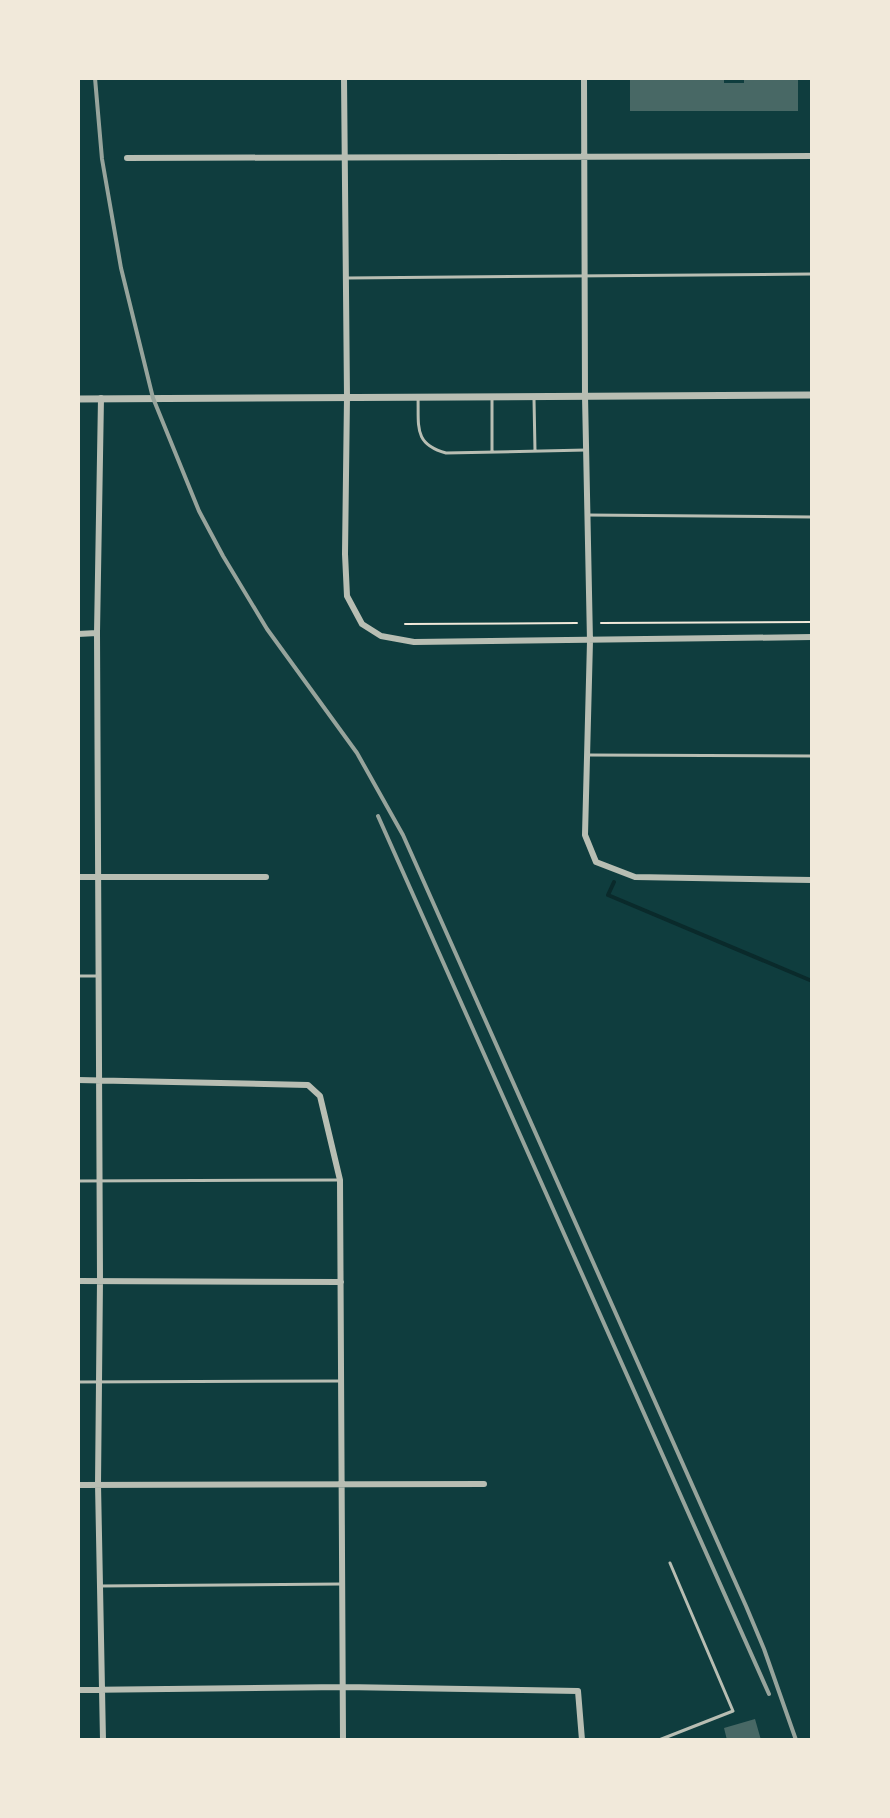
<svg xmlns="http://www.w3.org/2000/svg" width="890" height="1818" font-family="Manrope,sans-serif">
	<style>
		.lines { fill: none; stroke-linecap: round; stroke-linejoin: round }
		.stream { stroke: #0a2a2b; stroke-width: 4 }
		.building { fill: #486865 }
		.path { stroke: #f1e9da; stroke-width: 2 }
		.service { stroke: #b8beb3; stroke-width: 3 }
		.minor { stroke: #b8beb3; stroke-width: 6 }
		.tertiary { stroke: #b8beb3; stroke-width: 7 }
		.rail { stroke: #97a49c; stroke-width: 4 }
	</style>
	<rect width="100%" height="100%" fill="#0f3d3e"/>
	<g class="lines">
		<path class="stream" d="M614 882 608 895 812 981"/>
	</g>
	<path class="building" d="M630 78H724V83H744V78H798V111H630Z
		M755 1719 761 1740H727L724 1728Z"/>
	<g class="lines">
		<path class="path" d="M601 623 812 622
			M405 624 577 623"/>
		<path class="service" d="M348 278 812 274
			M492 396V452
			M418 397C419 426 413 444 446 453L586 450
			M534 399 535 451
			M587 515 812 517
			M588 755 812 756
			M78 976H98
			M78 1181 338 1180
			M78 1382 342 1381
			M100 1586 341 1584
			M659 1740 733 1711 670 1563"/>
		<path class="minor" d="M344 78 347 397 345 554 347 596 362 624 381 636 414 642 812 637
			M584 78 585 396 590 641 585 835 596 862 635 877 812 880
			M127 158 812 156
			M101 398 97 633 100 1280 98 1484 103 1740
			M78 634 97 633
			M78 877H266
			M78 1080 308 1085 320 1096 340 1180 343 1740
			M78 1281 341 1282
			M78 1485 484 1484
			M78 1690 344 1687 578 1691 582 1740"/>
		<path class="tertiary" d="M78 399 812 395"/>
		<path class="rail" d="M95 78 102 159 121 268 153 398 199 511 223 556 267 629 357 753 403 835 746 1606 764 1649 796 1740
			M378 816 769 1694"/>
	</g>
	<rect width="890" height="1818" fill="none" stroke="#f1e9da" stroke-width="160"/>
</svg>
